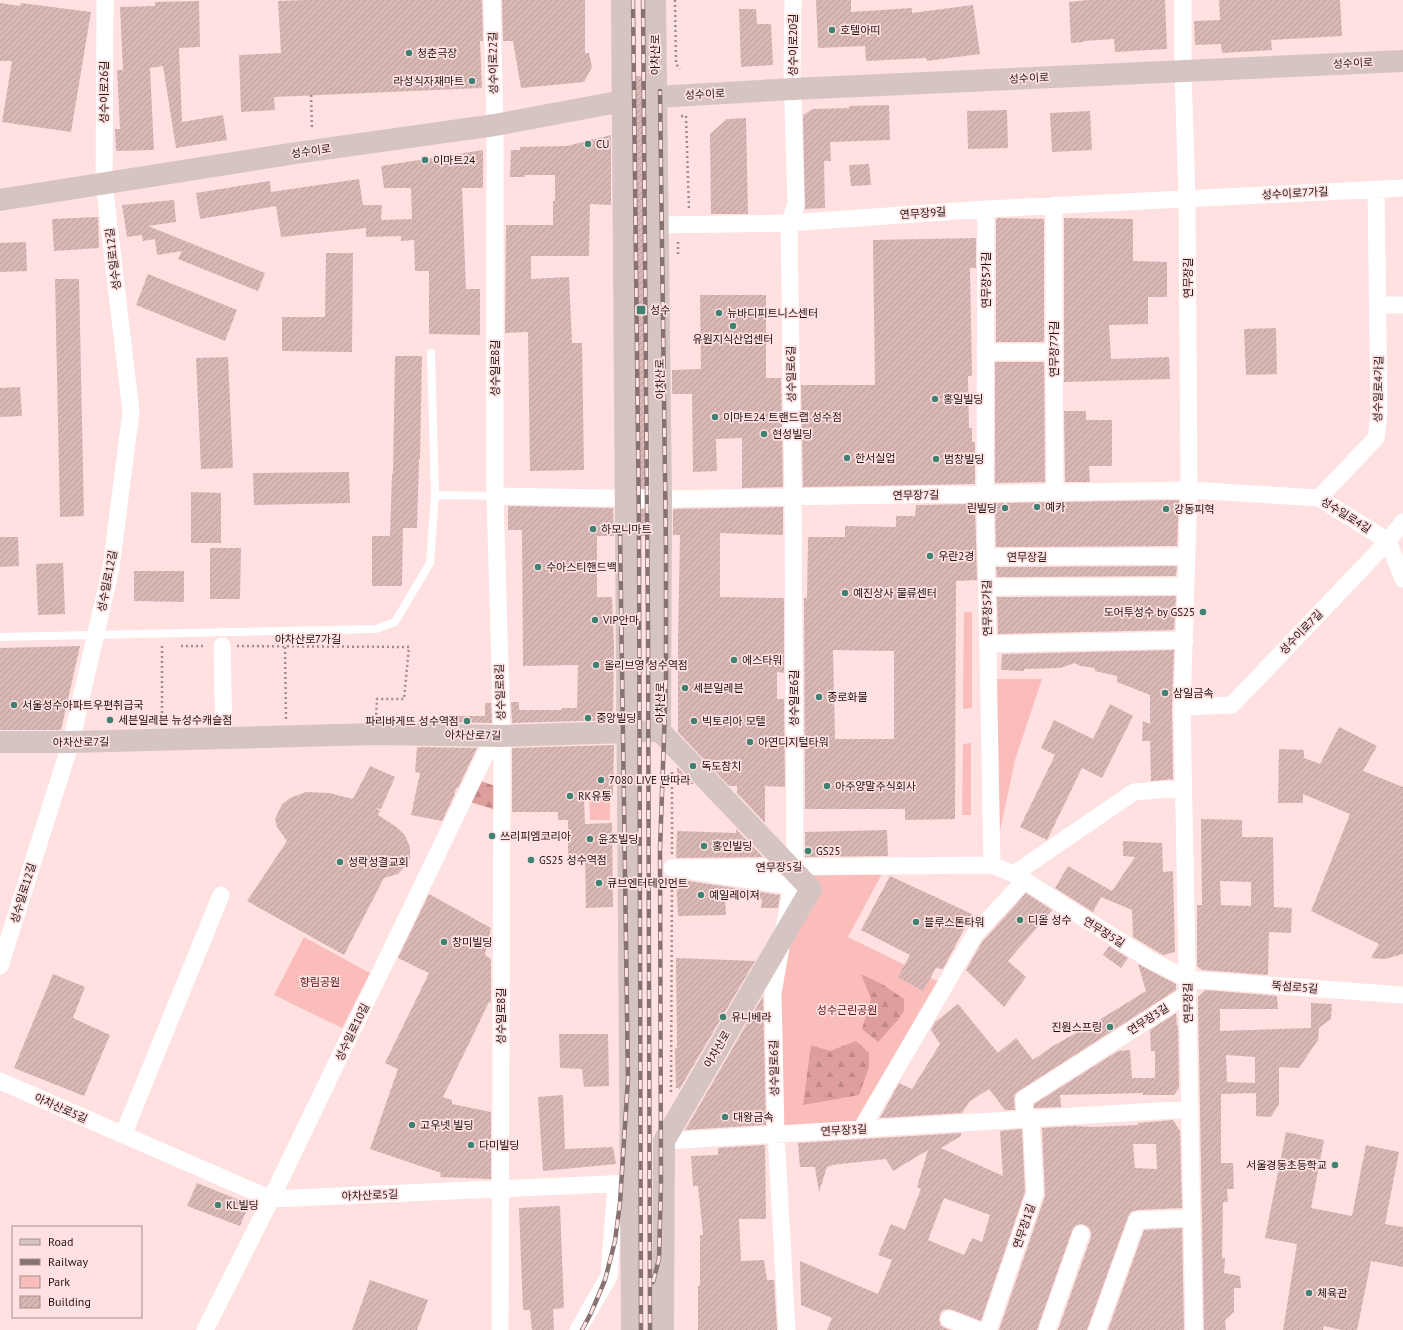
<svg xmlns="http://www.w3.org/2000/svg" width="1403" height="1330" font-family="'PT Sans','Noto Sans KR',sans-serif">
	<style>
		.green { fill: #fabdba }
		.forest { fill: url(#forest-firs) }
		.building { fill: url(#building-hatch); fill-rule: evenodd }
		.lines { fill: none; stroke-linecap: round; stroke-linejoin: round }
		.path { stroke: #a28c8b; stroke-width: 2.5; stroke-dasharray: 2 3; stroke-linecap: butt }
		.lane { stroke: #fff; stroke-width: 8 }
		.street { stroke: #fff; stroke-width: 17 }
		.secondary { stroke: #d6c4c3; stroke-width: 22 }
		.rail-casing { stroke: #867271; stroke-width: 4.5 }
		.rail { stroke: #fee1e0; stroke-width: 3; stroke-dasharray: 9; stroke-linecap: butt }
		.poi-dot { fill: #3f8172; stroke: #fee1e0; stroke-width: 1.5 }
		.labels { text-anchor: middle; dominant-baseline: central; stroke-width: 3.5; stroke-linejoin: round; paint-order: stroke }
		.poi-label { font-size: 11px; fill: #201413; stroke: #fee1e0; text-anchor: start }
		.street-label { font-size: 11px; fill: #201413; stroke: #fee1e0 }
		.park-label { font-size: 11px; fill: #5f1519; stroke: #fee1e0 }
	</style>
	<defs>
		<pattern id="forest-firs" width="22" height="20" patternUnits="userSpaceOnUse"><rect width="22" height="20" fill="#de9f9c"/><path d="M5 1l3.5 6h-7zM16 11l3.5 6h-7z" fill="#be8886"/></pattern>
		<pattern id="building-hatch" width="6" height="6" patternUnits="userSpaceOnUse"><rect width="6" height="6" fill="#d9b7b4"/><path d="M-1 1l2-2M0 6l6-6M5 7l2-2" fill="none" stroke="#ba9c9a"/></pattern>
	</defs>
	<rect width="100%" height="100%" fill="#fee1e0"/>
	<path class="green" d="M964 612H972V708L963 709Z
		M997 679H1042L1015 760 997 845Z
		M971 743V815H962L963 744Z
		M589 800H610V820H590Z
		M884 870 848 937 941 983 857 1122 782 1127 779 994 799 872Z
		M304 937 370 973 342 1028 274 995Z"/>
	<path class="forest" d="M480 781 496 786V810L470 802Z
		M861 974 882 984 904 999V1011L898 1020 878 1042 862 1029 871 999Z
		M856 1041 869 1053V1067L859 1095 803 1105 811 1045 830 1051Z"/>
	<path class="building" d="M306 0H482L483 41H480L482 88 274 97 275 110 241 112 239 55 281 53 278 1Z
		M502 0H585V53H589L592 67 584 82 521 88 513 41H503Z
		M816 0H851V12L912 8V13L973 5 980 54 927 61 926 58 866 61 865 46 818 48Z
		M1088 0H1165L1167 49 1115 52 1114 39 1084 41V42L1071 43 1069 2Z
		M1219 0H1340L1342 36 1271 40 1272 50 1222 53 1221 44 1195 45 1194 21 1220 20Z
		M199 1 200 47 179 48 182 122 223 115 227 140 176 148 163 66 150 68 154 150 116 151 115 129H120L117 70H123L120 7 155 6V2Z
		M0 3 20 6 21 3 91 12 71 132 2 122 12 61H0Z
		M739 9H756L757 24H771L773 65 741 67Z
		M635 76H643V97L644 102 648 489H638Z
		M889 105 890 140 830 142 831 161H824L825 208 805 209 803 115 813 109 849 108V106Z
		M1007 110 1008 148 968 149 967 111Z
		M1090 111 1092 150 1052 152 1050 113Z
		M746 118 748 214H711L710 134 727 119Z
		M611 135V205L590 204 589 256H531V279L569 277 572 343H582L584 470 530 471 528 332 505 333 506 225H553V201H555V175H525V177H510L511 150H520V147L567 146Z
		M483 150V188H462L466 289H480V335L429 334V271H415L414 240 401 241V236L366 237V228L281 237 276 206 200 219 196 193 270 181 271 192 359 179 363 205H382L381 220 412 219 411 188H384L381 166Z
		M869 164 871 185 851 186 849 165Z
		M174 200 176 222 148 226 265 273 258 291 178 259 182 251 157 255 155 239 143 241 142 235 127 237 122 205Z
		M98 217 99 248 54 251 52 219Z
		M998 218 1044 219V342H996V220Z
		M1064 218 1133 219V261L1167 262V297H1148V324L1109 325 1111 359 1169 357 1170 379 1064 382Z
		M976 238V268H970L972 376H968L969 428H972V442H975V484L803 487 801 385H875L873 240Z
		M26 242 27 271 0 272V243Z
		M326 253H353L352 352 282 351V317H325Z
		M148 274 237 310 225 341 136 305Z
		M55 279H79L84 516 60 517Z
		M700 295H766V378H781L783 487 742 488V438L716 439 717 471 693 472 692 394H672V370L701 369Z
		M1276 328 1277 374 1246 375 1244 329Z
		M395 356H422L420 459H419L417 528H403L402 586H372V536H390L392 474H393Z
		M228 357 233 468 201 469 196 358Z
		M995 362H1044L1045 482 995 483Z
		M20 387 22 416 0 417V388Z
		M1064 411H1086V420H1112V466H1089L1090 482H1065Z
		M349 472 350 503 254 505 253 473Z
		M191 492 221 493V543H191Z
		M1179 500 1177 546 996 547 995 503Z
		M975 504 977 580 956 581 955 819 905 820V809H805L804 598H807L808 537H845V526L896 527V516H915L916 505ZM833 650 894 651V739H835Z
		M508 506 613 508 614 536H597V597H612L614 647 613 720 512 723 511 702H519V710H562V708H577L578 665 523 666 522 530H508Z
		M783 507V535L720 533V597L784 598V673L777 672V699H784L785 787 765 786V823L737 793V786H729L678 732V640L680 535H673V509Z
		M638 509H648V536H639Z
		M0 537H18L19 566 0 567Z
		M210 548H241L240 599H210Z
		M63 563 65 614 38 615 36 564Z
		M1177 566 1176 576 997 577 996 567Z
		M134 571H184V602L134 601Z
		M1176 596 1174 630 998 634 997 597Z
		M80 646 61 730H0V648Z
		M1174 650 1172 707 1173 779 1151 781 1150 741H1142L1143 721 1150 724V695L1117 682V676L1095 671V668L1080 666 1075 663 1060 668 1024 669V671L1001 670 1002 654Z
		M485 703H491L492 723 439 722V716H485Z
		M1110 704 1133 716 1102 778 1082 768 1047 840 1020 827 1055 755 1041 748 1054 720 1093 739Z
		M1339 727 1377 746 1363 771 1403 787V954L1385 959 1371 958 1379 944 1311 911 1350 814 1303 794V803H1278L1279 749 1304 750V758L1320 764Z
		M614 745 613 796H584L585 824 612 823 613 907 586 908 585 855 568 856V820H558V812H512V748Z
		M417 747 477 748 458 788H456L454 796 442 821 411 815 420 773 415 772Z
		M370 766 395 777 381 809 376 808 380 811 378 815 395 826 404 834 410 847V858L404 867 398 874 384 878 344 955 247 901 287 841 277 827 275 819 282 804 290 798 306 792 329 793 353 799Z
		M677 767 694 784H677Z
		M1201 819 1242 820V837H1273L1274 907 1292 908 1291 933 1269 932 1268 975 1202 970 1197 966V905H1202ZM1220 881 1251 882V906L1221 905Z
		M736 829 763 857 676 858 677 831 736 833Z
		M887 830 888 856 805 857V832Z
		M1123 841 1162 843 1163 872 1173 871 1175 952 1163 955 1133 937 1132 910 1101 897 1093 912 1055 888 1068 866 1112 891 1135 857 1123 856Z
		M890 876 972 914 943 969 936 968 923 991 898 977 910 955 861 930Z
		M676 879 780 895 778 908H761L762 899 725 897 726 915 678 916Z
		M1026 893 1052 910 1008 961 1026 977 1004 1007 966 970 982 942Z
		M429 894 491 928 485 955 491 959V1003L489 1002 443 1097 452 1100V1104L491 1112V1179L440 1177 441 1173 370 1149 398 1069 385 1063 429 973 398 958Z
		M1109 946 1128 958 1121 968 1103 955Z
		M676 958 755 961 679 1090V1088H676L675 1048H677Z
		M1138 964 1176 984V990L1019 1091 1015 1094 1014 1099 1015 1110H1005L989 1089 970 1101 962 1113 880 1118 899 1083 912 1089 940 1044 931 1030 935 1022 958 1004 998 1053 1016 1038 1033 1060 1053 1046 1078 1032V1033L1146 991Z
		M53 974 85 987 73 1018 110 1035 84 1096 14 1068Z
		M1206 990 1277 996 1278 1009H1220V1031L1311 1028V1003L1332 1004 1331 1019 1319 1028 1318 1040 1299 1068 1279 1067V1104L1271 1117 1256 1116V1093L1221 1094V1163H1233L1234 1189H1227L1228 1202H1223L1222 1258H1225L1224 1273 1240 1276 1241 1288H1234V1312L1225 1320 1226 1330H1204L1198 997ZM1226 1055 1255 1057V1083L1227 1082Z
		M763 996 766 1125 685 1130Z
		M1176 1013 1177 1026H1178L1179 1088 1174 1095H1143V1093L1060 1095 1061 1107 1034 1108V1104L1118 1051 1130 1050 1132 1078H1155V1051H1151L1150 1030Z
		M559 1034H608L609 1086 584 1087 582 1069 560 1068Z
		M563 1095 565 1149 613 1147 616 1164 543 1171 538 1097Z
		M1173 1120 1180 1131 1182 1208 1137 1210 1131 1212 1128 1217 1087 1330H1058L1091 1237V1232L1089 1228 1085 1225 1080 1224 1075 1226 1072 1231 1037 1330H999L1045 1196 1042 1128 1074 1126 1094 1127 1138 1125V1123ZM1133 1144H1156L1157 1169 1135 1168Z
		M1022 1129 1025 1192 981 1321 953 1310 948 1309 942 1311 940 1315 939 1320 941 1326 950 1330H827L832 1318 801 1305 800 1261 878 1294 892 1260 878 1255 891 1224 905 1230 921 1189 917 1187 928 1150 893 1171 886 1159 832 1165 831 1166 827 1167 819 1192 815 1167H800L798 1143 961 1133V1136L941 1148 1003 1176 1000 1131ZM944 1198 990 1215 982 1242 972 1238 964 1255 928 1240Z
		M1286 1132 1324 1140 1311 1208 1352 1216 1366 1145 1399 1152 1385 1224 1403 1227V1267L1371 1261 1357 1330H1342L1324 1326 1323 1330H1283L1297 1244 1265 1238Z
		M765 1145 766 1219H739L741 1261 764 1260 767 1280H774L777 1330H698V1286H700V1235H703L698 1186H693L691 1156 718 1155V1148Z
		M197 1183 249 1204 240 1226 187 1206Z
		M560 1206 564 1308 553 1309 554 1330H532L530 1310H523L519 1208Z
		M1182 1228 1184 1330H1108L1144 1230Z
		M370 1280 428 1300 417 1330H352Z"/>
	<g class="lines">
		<path class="path" d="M675 0 676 64 680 69
			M311 95 312 128
			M681 116H686L689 210
			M678 254V239
			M181 646H206
			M237 646 409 647 404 699H377L376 718
			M285 647 286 719
			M162 723V646
			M672 854V771
			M671 1092 672 883"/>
		<path class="lane" d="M435 495 495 496
			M0 637 376 629 395 622 430 563 435 495 431 353"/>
		<path class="street" d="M492 0 495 125V496L502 736 500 1330
			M1183 0V71L1187 199 1189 490 1182 707 1194 1330
			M1054 205V352L1055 492
			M986 209 985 494 992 865
			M658 225 789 223 986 209 1403 188
			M1378 305H1403
			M985 352H1054
			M495 496 661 499 1189 490 1319 498 1388 541 1403 579
			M1319 498 1376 438 1379 414 1376 189
			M986 557 1187 556
			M987 587 1186 586
			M988 644 1185 640
			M222 646 224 739
			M1182 707 1232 705 1388 541 1403 522
			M1014 874 1134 792 1184 788
			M803 888 672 868 992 865 1014 874 1150 960 1187 979 1403 995
			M0 966 71 742 111 568 131 412 104 183 105 0
			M0 1081 271 1199 631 1183
			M1025 1119 1024 1099 1188 994
			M861 1129 975 934 1024 881
			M123 1135 221 895
			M664 1141 1190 1109
			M949 1319 977 1330
			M205 1330 271 1199 488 749 502 736
			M578 1330 609 1276 616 1184
			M787 1330 776 1134 773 993 795 867 793 497 789 223 796 205 792 71 793 0
			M988 1330 1035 1193 1031 1119
			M1047 1330 1081 1234
			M1097 1330 1137 1220 1192 1218"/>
		<path class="secondary" d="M622 0 632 1330
			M655 0 661 499 660 731 811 889 664 1141 663 1330
			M655 97 793 89 1403 61
			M0 200 296 153 495 125 623 101
			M0 742H71L376 734 502 736 660 731"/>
		<defs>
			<path id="rail" d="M633 0 639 531 641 1330
				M643 0 648 627 650 1330
				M653 1282 659 1259 661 1185 660 849 666 681V552L660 91
				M582 1330 591 1313 605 1280 615 1241 620 1203 628 1079 620 530"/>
		</defs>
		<use href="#rail" class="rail-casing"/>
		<use href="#rail" class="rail"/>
	</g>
	<g class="poi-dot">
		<circle cx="832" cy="30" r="4"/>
		<circle cx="409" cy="53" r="4"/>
		<circle cx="472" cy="81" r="4"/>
		<circle cx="588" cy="144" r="4"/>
		<circle cx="425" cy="160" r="4"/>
		<rect x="636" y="305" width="10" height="10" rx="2"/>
		<circle cx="719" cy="313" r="4"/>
		<circle cx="733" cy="326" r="4"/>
		<circle cx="935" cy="399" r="4"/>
		<circle cx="715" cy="417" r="4"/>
		<circle cx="764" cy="434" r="4"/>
		<circle cx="847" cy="458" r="4"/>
		<circle cx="936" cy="459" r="4"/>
		<circle cx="1037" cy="507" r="4"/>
		<circle cx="1005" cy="508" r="4"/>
		<circle cx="1166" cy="509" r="4"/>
		<circle cx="593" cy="529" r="4"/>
		<circle cx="930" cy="556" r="4"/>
		<circle cx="538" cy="567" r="4"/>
		<circle cx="845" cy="593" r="4"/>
		<circle cx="1203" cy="612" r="4"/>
		<circle cx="595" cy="620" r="4"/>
		<circle cx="734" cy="660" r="4"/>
		<circle cx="596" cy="665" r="4"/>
		<circle cx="685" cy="688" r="4"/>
		<circle cx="1165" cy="693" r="4"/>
		<circle cx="819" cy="697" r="4"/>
		<circle cx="14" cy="705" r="4"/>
		<circle cx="588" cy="718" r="4"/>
		<circle cx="110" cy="720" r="4"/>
		<circle cx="467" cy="721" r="4"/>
		<circle cx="694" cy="721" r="4"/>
		<circle cx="750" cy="742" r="4"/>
		<circle cx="693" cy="766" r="4"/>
		<circle cx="601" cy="780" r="4"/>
		<circle cx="827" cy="786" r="4"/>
		<circle cx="570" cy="796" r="4"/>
		<circle cx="492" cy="836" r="4"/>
		<circle cx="590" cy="839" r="4"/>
		<circle cx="704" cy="846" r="4"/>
		<circle cx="808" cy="851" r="4"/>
		<circle cx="531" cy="860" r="4"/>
		<circle cx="340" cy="862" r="4"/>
		<circle cx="599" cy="883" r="4"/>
		<circle cx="701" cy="895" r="4"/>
		<circle cx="1020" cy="920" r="4"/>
		<circle cx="916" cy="922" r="4"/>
		<circle cx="444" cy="942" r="4"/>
		<circle cx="723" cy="1017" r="4"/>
		<circle cx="1110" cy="1027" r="4"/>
		<circle cx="725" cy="1117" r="4"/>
		<circle cx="412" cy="1125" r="4"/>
		<circle cx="471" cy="1145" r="4"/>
		<circle cx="1335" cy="1165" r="4"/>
		<circle cx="218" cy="1205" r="4"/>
		<circle cx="1309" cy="1293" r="4"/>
	</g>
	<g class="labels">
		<g class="poi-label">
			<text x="840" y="30">호텔아띠</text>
			<text x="417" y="53">청춘극장</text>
			<text x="464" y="81" text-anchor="end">라성식자재마트</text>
			<text x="596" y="144">CU</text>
			<text x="433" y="160">이마트24</text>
			<text x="650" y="310">성수</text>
			<text x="727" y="313">뉴바디피트니스센터</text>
			<text x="733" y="339" text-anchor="middle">유원지식산업센터</text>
			<text x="943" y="399">홍일빌딩</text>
			<text x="723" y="417">이마트24 트랜드랩 성수점</text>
			<text x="772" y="434">현성빌딩</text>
			<text x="855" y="458">한서실업</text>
			<text x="944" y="459">범창빌딩</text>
			<text x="1045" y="507">예카</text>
			<text x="997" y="508" text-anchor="end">린빌딩</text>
			<text x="1174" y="509">강동피혁</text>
			<text x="601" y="529">하모니마트</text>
			<text x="938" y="556">우란2경</text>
			<text x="546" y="567">수아스티핸드백</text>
			<text x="853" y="593">예진상사 물류센터</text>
			<text x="1195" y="612" text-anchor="end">도어투성수 by GS25</text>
			<text x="603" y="620">VIP안마</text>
			<text x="742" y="660">에스타워</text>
			<text x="604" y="665">올리브영 성수역점</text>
			<text x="693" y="688">세븐일레븐</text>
			<text x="1173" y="693">삼일금속</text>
			<text x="827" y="697">종로화물</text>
			<text x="22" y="705">서울성수아파트우편취급국</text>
			<text x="596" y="718">중앙빌딩</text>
			<text x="118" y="720">세븐일레븐 뉴성수캐슬점</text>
			<text x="459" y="721" text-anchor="end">파리바게뜨 성수역점</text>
			<text x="702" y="721">빅토리아 모텔</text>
			<text x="758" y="742">아연디지털타워</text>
			<text x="701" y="766">독도참치</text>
			<text x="609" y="780">7080 LIVE 딴따라</text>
			<text x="835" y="786">아주양말주식회사</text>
			<text x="578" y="796">RK유통</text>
			<text x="500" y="836">쓰리피엠코리아</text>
			<text x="598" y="839">윤조빌딩</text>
			<text x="712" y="846">홍인빌딩</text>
			<text x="816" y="851">GS25</text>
			<text x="539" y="860">GS25 성수역점</text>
			<text x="348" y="862">성락성결교회</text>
			<text x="607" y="883">큐브엔터테인먼트</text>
			<text x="709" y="895">예일레이져</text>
			<text x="1028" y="920">디올 성수</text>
			<text x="924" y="922">블루스톤타워</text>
			<text x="452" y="942">창미빌딩</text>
			<text x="731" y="1017">유니베라</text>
			<text x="1102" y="1027" text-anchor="end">진원스프링</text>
			<text x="733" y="1117">대왕금속</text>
			<text x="420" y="1125">고우넷 빌딩</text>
			<text x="479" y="1145">다미빌딩</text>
			<text x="1327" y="1165" text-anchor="end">서울경동초등학교</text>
			<text x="226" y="1205">KL빌딩</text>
			<text x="1317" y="1293">체육관</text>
		</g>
		<g class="street-label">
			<text transform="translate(793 45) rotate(-90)">성수이로20길</text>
			<text transform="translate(655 55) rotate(-90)">아차산로</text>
			<text transform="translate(493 63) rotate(-91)">성수이로22길</text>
			<text transform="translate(1353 63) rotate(-3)">성수이로</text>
			<text transform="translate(1029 78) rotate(-3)">성수이로</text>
			<text transform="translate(104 92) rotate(-90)">성수이로26길</text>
			<text transform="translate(705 94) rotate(-3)">성수이로</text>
			<text transform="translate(311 151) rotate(-8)">성수이로</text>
			<text transform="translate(1295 193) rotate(-3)">성수이로7가길</text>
			<text transform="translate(923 213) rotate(-4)">연무장9길</text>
			<text transform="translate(113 259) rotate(-97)">성수일로12길</text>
			<text transform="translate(1188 278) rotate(-90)">연무장길</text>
			<text transform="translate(986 280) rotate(-90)">연무장5가길</text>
			<text transform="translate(1054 349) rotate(-90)">연무장7가길</text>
			<text transform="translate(495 368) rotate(-90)">성수일로8길</text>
			<text transform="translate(791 374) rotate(-91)">성수일로6길</text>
			<text transform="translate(660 379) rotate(-91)">아차산로</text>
			<text transform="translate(1378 389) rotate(-89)">성수일로4가길</text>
			<text transform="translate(916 495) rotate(-1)">연무장7길</text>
			<text transform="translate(1346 515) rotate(32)">성수일로4길</text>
			<text x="1027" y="557">연무장길</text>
			<text transform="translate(107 581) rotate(-79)">성수일로12길</text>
			<text transform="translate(987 608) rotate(-91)">연무장5가길</text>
			<text transform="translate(1301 632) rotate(-46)">성수이로7길</text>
			<text x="308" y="639">아차산로7가길</text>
			<text transform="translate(500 692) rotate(-92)">성수일로8길</text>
			<text transform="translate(794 698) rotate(-90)">성수일로6길</text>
			<text transform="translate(660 703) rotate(-90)">아차산로</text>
			<text transform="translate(473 735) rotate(1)">아차산로7길</text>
			<text transform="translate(81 742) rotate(-1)">아차산로7길</text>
			<text transform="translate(779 867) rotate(-1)">연무장5길</text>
			<text transform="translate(23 893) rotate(-73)">성수일로12길</text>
			<text transform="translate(1104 932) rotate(32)">연무장5길</text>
			<text transform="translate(1295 987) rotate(4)">뚝섬로5길</text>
			<text transform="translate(1188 1003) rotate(-91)">연무장길</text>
			<text transform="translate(501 1016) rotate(-90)">성수일로8길</text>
			<text transform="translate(1148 1019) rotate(-33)">연무장3길</text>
			<text transform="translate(352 1032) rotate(-64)">성수일로10길</text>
			<text transform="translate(717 1049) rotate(-60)">아차산로</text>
			<text transform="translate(774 1068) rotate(-91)">성수일로6길</text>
			<text transform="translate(61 1108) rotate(24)">아차산로5길</text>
			<text transform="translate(844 1130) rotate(-3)">연무장3길</text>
			<text transform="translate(370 1195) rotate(-2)">아차산로5길</text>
			<text transform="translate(1024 1226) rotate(-71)">연무장1길</text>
		</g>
		<g class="park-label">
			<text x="320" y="982">향림공원</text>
			<text x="847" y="1010">성수근린공원</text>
		</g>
	</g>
	<rect x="12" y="1226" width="130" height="92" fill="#fee1e0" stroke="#a58f8e"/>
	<rect x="20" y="1239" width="20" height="6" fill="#d6c4c3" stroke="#a58f8e"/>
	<text x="48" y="1246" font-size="12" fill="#201413">Road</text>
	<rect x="20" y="1259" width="20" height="6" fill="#867271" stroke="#a58f8e"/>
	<text x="48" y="1266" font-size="12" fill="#201413">Railway</text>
	<rect x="20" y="1276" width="20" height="12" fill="#fabdba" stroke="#a58f8e"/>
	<text x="48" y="1286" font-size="12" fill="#201413">Park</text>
	<rect x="20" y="1296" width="20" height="12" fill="url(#building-hatch)" stroke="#a58f8e"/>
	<text x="48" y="1306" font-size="12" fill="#201413">Building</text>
</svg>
